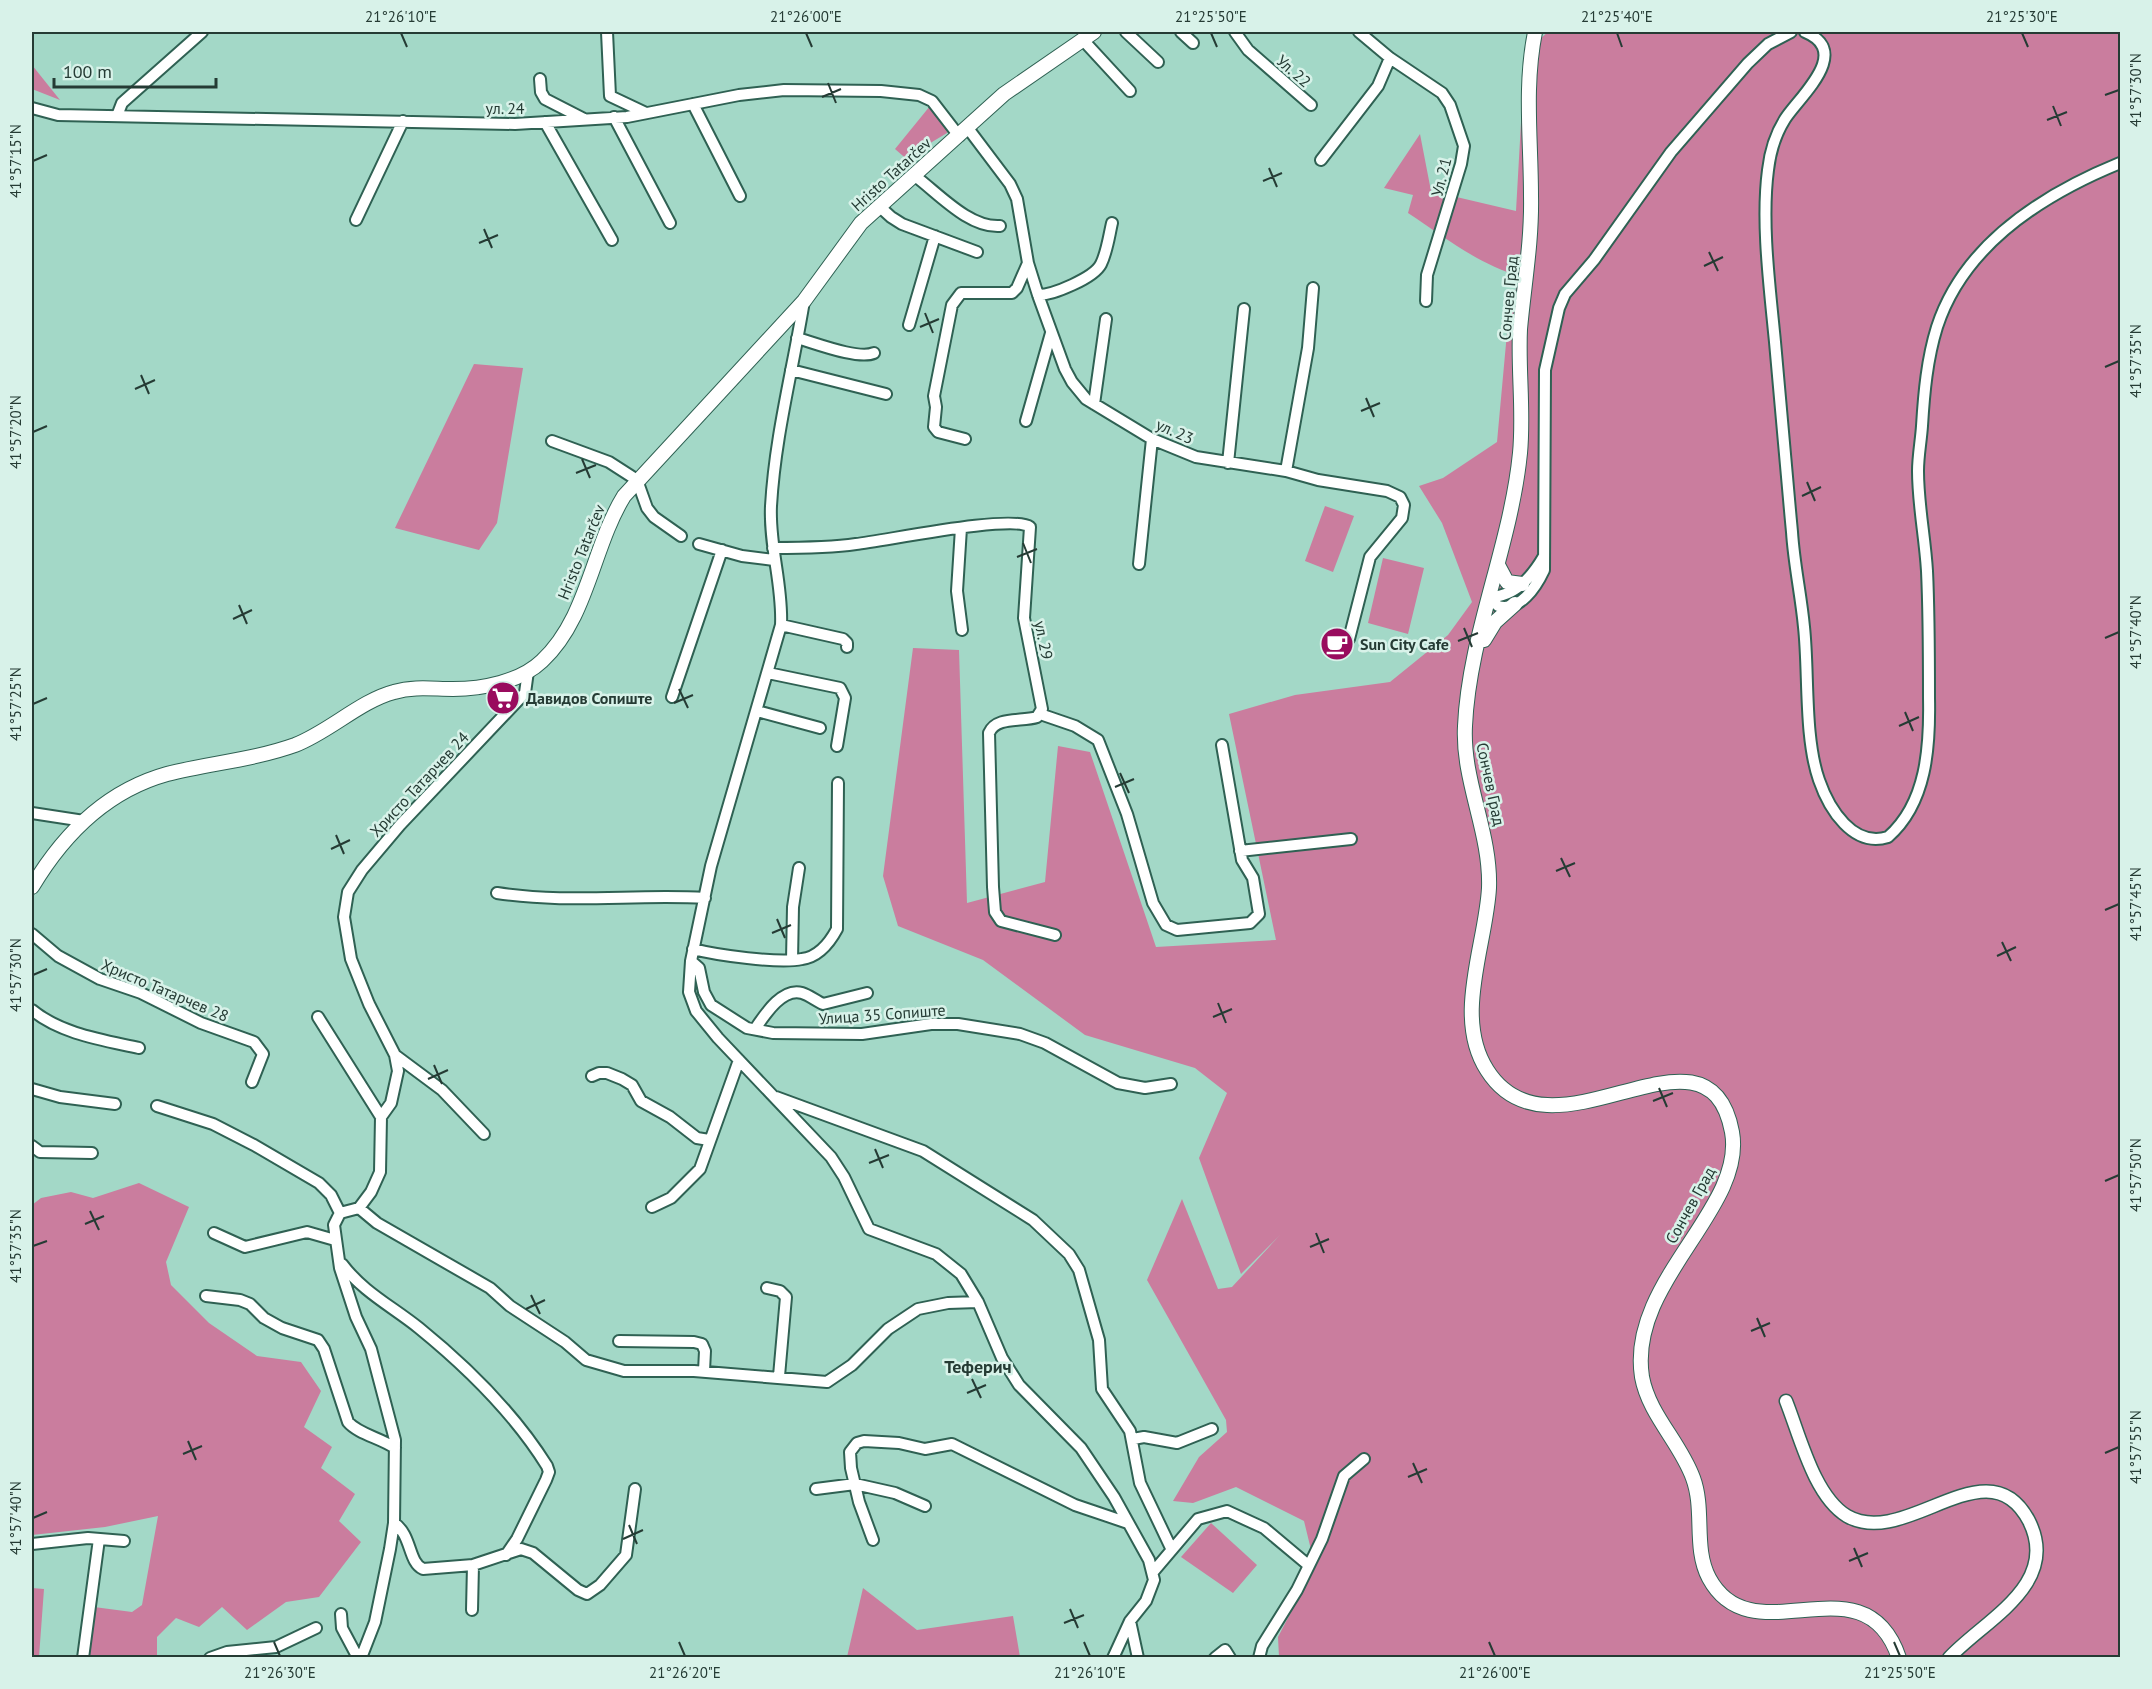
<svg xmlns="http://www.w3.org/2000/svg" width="2152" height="1689" font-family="'PT Sans',sans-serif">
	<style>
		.green { fill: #ca7d9e }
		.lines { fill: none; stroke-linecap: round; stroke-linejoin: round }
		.minor-casing { stroke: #2f6153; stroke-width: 14 }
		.tertiary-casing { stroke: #2f6153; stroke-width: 15 }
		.secondary-casing { stroke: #2f6153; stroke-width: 16 }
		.minor { stroke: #fff; stroke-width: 10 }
		.tertiary { stroke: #fff; stroke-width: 12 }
		.secondary { stroke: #fff; stroke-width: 14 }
		.ticks { fill: none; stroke: #253b34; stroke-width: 2 }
		.labels { text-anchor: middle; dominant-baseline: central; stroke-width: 5; stroke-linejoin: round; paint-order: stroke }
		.street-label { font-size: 16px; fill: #253b34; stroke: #d8f2e9 }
		.poi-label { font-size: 16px; font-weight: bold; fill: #253b34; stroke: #d8f2e9; text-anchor: start }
		.neighbourhood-label { font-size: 18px; font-weight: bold; fill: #253b34; stroke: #d8f2e9 }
		.neatline { fill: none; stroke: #253b34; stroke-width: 2 }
		.ticks-label { font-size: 15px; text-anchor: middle; fill: #253b34 }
	</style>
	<rect width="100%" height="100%" fill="#a3d8c7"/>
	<path class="green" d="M1548 32H2120V1657H1279L1278 1637 1315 1566 1304 1521 1236 1487 1193 1503 1173 1501 1199 1457 1227 1432 1226 1420 1147 1280 1182 1199 1218 1289 1232 1287 1280 1235 1241 1274 1199 1158 1227 1093 1195 1068 1085 1035 983 960 898 926 883 876 913 648 959 650 967 903 1045 882 1058 746 1090 752 1156 947 1276 940 1229 714 1295 695 1390 682 1448 635 1472 602 1442 523 1419 486 1443 478 1497 442 1509 311 1520 276C1479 265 1443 236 1408 213L1413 195 1384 188 1420 134 1431 191 1516 211 1525 52Z
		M32 65 60 100 32 89Z
		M930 106 946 125 947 133 927 145 910 162 895 149Z
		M474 364 523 368 497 523 479 550 395 528Z
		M1325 506 1354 516 1333 572 1305 561Z
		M1383 558 1424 568 1408 634 1368 623Z
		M139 1183 189 1207 166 1262 171 1285 209 1323 257 1356 301 1362 321 1391 304 1427 332 1447 321 1468 355 1494 339 1521 361 1542 319 1597 286 1602 247 1630 222 1607 199 1627 176 1618 157 1637V1657L87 1658 94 1607 132 1612 142 1605 158 1516 105 1527 32 1535V1205L41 1198 71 1192 93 1198Z
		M1211 1523 1257 1565 1233 1593 1181 1557Z
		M32 1588 44 1589 39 1657H32Z
		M863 1588 917 1630 1013 1616 1020 1657H847Z"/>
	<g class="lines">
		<defs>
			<path id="minor" d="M607 32 610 96 646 113
				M1126 32 1158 62
				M1181 32 1193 43
				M1235 32 1248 50 1311 105
				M1359 32 1390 58 1442 93 1450 105 1464 146 1461 164 1427 275 1426 301
				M1805 32C1853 52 1799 97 1785 119 1775 135 1770 152 1768 170 1761 223 1770 289 1775 342 1781 406 1786 469 1792 532 1794 564 1801 595 1804 627 1809 673 1804 737 1819 780 1829 809 1853 848 1888 837 1927 803 1930 746 1929 698 1929 656 1929 613 1927 571 1925 537 1918 505 1918 471 1918 456 1921 441 1922 426 1924 393 1927 359 1937 327 1964 244 2044 194 2120 163
				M1083 40 1130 91
				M540 79 541 92 545 99 584 119
				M693 104 740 196
				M32 108 58 115 515 124 627 117 739 95 784 90 881 91 919 95 932 101 959 136
				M117 116 122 103 202 32
				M614 117 670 223
				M545 122 612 240
				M967 127 1010 184 1017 199 1028 263 1038 295 1065 369 1072 382 1086 399 1152 439 1196 457 1286 471 1318 480 1387 491 1400 497 1404 505 1402 518 1370 557 1349 639
				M1321 160 1378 86 1390 58
				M915 176C939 194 969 228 1000 226
				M880 207 891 217 902 224 977 252
				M356 220 403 121
				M1038 295C1053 295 1094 278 1101 264 1107 252 1109 236 1112 223
				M804 301C793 369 775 436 771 506 769 547 783 585 781 625L711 866 691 961 689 992 696 1011 718 1038 831 1157 844 1177 869 1229 936 1254 961 1274 978 1302 1002 1358 1019 1385 1081 1448 1114 1497 1149 1560 1154 1580 1146 1601 1130 1621 1113 1658
				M909 325 935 236
				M797 338C815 343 858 360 874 353
				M791 370 886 394
				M1094 404 1106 319
				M1026 421 1051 333
				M965 439 938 432 934 427 936 407 934 396 952 305 961 293H1012L1017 288 1028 263
				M552 441 609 462 637 480 647 508 654 517 681 536
				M1228 463 1244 309
				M1286 471 1308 348 1313 288
				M961 528 957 591 962 630
				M699 544 742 556 774 560
				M773 548C801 548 829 548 856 544 885 541 1012 514 1030 527L1024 618 1042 709 1037 717C1022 722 996 716 989 733L993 887 995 912 1001 921 1055 935
				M1139 564 1152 439
				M1489 597 1498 606C1520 612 1536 587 1544 570L1545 370 1559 308 1565 294 1594 260 1671 152 1748 63 1768 44 1791 32
				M1489 597C1515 597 1532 577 1544 556
				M781 625 843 639 847 643V647
				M768 673 840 688 845 698 837 746
				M672 697 722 550
				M757 711 820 728
				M1040 714 1075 726 1098 740 1127 814 1153 903 1166 925 1177 930 1250 923 1259 914 1253 878 1242 860 1222 745
				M32 813 84 821
				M1240 851 1351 839
				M497 893C567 904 635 894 705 898
				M32 934 58 956 100 979 141 993 201 1023 254 1042 263 1054 252 1082
				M693 949C716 955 779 964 802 959 818 957 830 942 837 929L838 783
				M792 960 793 907 799 868
				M691 961 699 968 704 992 711 1005 747 1028 773 1033 862 1034 931 1024H958L1020 1034 1045 1043 1118 1083 1145 1088 1171 1084
				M32 1010C61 1034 103 1040 139 1048
				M318 1017 381 1117
				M755 1029C764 1016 782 987 802 993 809 995 816 1001 823 1004L867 993
				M395 1055 442 1090 484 1134
				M592 1076 599 1073H607L622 1079 632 1085 641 1101 670 1117 697 1138 709 1140
				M32 1089 60 1097 115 1104
				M776 1097 923 1151 1033 1220 1069 1254 1079 1270 1099 1340 1102 1389 1130 1431 1140 1483 1171 1548
				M157 1106 213 1124 254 1145 319 1183 331 1195 340 1213
				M32 1146 40 1152 92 1153
				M652 1207 671 1198 700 1169 739 1060
				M359 1208 377 1223 490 1288 510 1306 565 1342 586 1360 624 1371H694L827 1382 852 1365 888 1329 918 1309 948 1303 978 1302
				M340 1213 359 1208 371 1192 380 1172 381 1117 391 1103 398 1071 395 1055 369 1004 351 959 344 917 348 892 362 870 400 825 525 693 528 671
				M340 1213 334 1225 340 1268 356 1317 371 1349 395 1440 394 1523 390 1549 375 1622 361 1658
				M214 1233 245 1247 307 1232 335 1240
				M342 1264C363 1292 393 1307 419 1328 467 1367 514 1413 547 1466L549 1472 546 1480 517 1539 506 1555
				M767 1288 780 1291 786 1297 779 1376
				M206 1296 240 1300 250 1304 264 1318 282 1328 318 1340 324 1349 348 1422C358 1434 381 1438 395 1448
				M619 1341 694 1342 702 1344 705 1351 704 1371
				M1133 1439 1144 1437 1177 1443 1212 1429
				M816 1489 855 1484 895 1493 925 1506
				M394 1523C412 1535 408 1562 423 1569L473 1565 521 1549 533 1553 578 1590 587 1594 600 1585 626 1555 635 1489
				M873 1540 859 1502 851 1468 850 1452 857 1443 864 1441 899 1443 925 1449 952 1444 1075 1505 1128 1523
				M32 1544 88 1538 124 1541
				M1153 1572 1198 1519 1227 1511 1264 1528 1307 1564
				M472 1610 473 1565
				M341 1614 342 1628 358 1658
				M1130 1621 1138 1658
				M83 1658 99 1539
				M210 1658 227 1652 276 1647 316 1628
				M1215 1658 1225 1650 1230 1658
				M1259 1658 1262 1646 1297 1590 1322 1539 1344 1476 1364 1459"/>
			<path id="tertiary" d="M1786 1401C1800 1436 1814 1496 1847 1516 1906 1550 1988 1442 2029 1521 2061 1585 1984 1620 1949 1658"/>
			<path id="secondary" d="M1535 32C1524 87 1531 140 1531 196 1532 241 1524 285 1520 329 1518 371 1524 412 1520 453 1511 545 1469 635 1465 726 1462 781 1491 832 1489 888 1486 945 1453 1017 1487 1070 1552 1173 1708 1004 1732 1132 1746 1209 1627 1282 1642 1377 1649 1415 1680 1442 1693 1478 1705 1510 1693 1548 1709 1578 1753 1660 1864 1554 1899 1658
				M1498 565 1507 582 1522 584
				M1484 640 1495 622 1515 604
				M32 887C63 835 106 791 167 774 209 763 253 760 295 745 329 732 360 701 394 692 414 686 433 689 453 689 482 689 520 682 542 661 588 618 592 548 624 496L804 301 861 223 1004 94 1094 32"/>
		</defs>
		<use href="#minor" class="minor-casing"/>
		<use href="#tertiary" class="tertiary-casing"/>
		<use href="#secondary" class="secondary-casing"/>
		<use href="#minor" class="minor"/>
		<use href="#tertiary" class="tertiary"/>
		<use href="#secondary" class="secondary"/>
	</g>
	<path class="ticks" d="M401 33 407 47M806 33 812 47M1211 33 1217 47M1617 33 1622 47M2022 33 2028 47M828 83 836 103M2105 95 2119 90M822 97 841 89M2053 106 2061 126M2047 120 2067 112M33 161 47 155M1269 168 1277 187M1263 181 1282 173M484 229 492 248M479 243 498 235M1709 252 1718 271M1704 266 1723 257M925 313 933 333M920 327 939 319M2105 367 2119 361M141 375 149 394M135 389 155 380M1366 398 1374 417M1361 411 1380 403M33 432 47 426M582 459 590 478M576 473 596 465M1807 482 1815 501M1802 496 1821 487M1023 543 1031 563M1017 557 1037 549M239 605 247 624M233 619 252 610M1464 628 1472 647M2105 638 2119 632M1458 641 1478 633M679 689 688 708M674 703 693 695M33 704 47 698M1905 712 1913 731M1899 726 1919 717M1120 773 1129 793M1115 787 1134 779M336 835 344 854M331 849 350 840M1561 858 1570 877M1556 871 1575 863M2105 910 2119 904M777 919 785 938M772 933 791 925M2002 942 2011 961M1997 956 2016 947M33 975 47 969M1218 1003 1226 1023M1213 1017 1232 1009M434 1065 442 1084M428 1079 448 1070M1659 1088 1667 1107M1653 1101 1673 1093M875 1149 883 1168M869 1163 889 1155M2105 1181 2119 1175M90 1211 99 1230M85 1224 104 1216M1316 1233 1324 1253M33 1246 47 1241M1310 1247 1329 1239M531 1295 540 1314M526 1309 545 1300M1757 1318 1765 1337M1751 1331 1770 1323M972 1379 981 1398M967 1393 986 1385M188 1441 196 1460M2105 1453 2119 1447M183 1454 202 1446M1413 1463 1422 1483M1408 1477 1427 1469M33 1518 47 1512M629 1525 637 1544M623 1539 643 1530M1854 1548 1862 1567M1849 1561 1868 1553M1070 1609 1078 1628M1064 1623 1084 1615M274 1642 280 1656M679 1642 685 1656M1084 1642 1090 1656M1489 1642 1495 1656M1894 1642 1900 1656"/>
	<defs>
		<symbol id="cafe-disc" viewBox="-11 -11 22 22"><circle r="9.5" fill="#990c5e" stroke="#d8f2e9"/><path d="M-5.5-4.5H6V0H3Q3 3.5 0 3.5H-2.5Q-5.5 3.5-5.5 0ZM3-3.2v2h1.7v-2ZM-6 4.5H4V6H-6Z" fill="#fff"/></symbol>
		<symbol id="supermarket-disc" viewBox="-11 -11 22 22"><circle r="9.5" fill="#990c5e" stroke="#d8f2e9"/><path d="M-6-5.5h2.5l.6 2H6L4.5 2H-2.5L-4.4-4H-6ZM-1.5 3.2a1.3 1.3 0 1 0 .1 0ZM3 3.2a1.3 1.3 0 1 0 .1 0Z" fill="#fff"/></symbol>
	</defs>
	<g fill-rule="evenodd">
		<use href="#cafe-disc" x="1318" y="625" width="38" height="38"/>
		<use href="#supermarket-disc" x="484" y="679" width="38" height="38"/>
	</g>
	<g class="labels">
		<g class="street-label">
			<text transform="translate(1294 71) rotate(41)">Ул. 22</text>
			<text x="505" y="108">ул. 24</text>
			<text transform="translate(891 174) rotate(-42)">Hristo Tatarčev</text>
			<text transform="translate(1441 177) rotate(-76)">Ул. 21</text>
			<text transform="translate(1508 298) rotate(-85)">Сончев Град</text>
			<text transform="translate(1175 431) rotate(24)">ул. 23</text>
			<text transform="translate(581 552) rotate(-68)">Hristo Tatarčev</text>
			<text transform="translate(1044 640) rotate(79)">ул. 29</text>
			<text transform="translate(419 784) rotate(-47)">Христо Татарчев 24</text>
			<text transform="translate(1491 784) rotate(78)">Сончев Град</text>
			<text transform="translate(165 990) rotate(23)">Христо Татарчев 28</text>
			<text transform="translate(882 1014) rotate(-4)">Улица 35 Сопиште</text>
			<text transform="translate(1690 1205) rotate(-61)">Сончев Град</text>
		</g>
		<g class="poi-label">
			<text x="1360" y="644">Sun City Cafe</text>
			<text x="526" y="698">Давидов Сопиште</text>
		</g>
		<g class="neighbourhood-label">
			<text x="978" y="1366">Теферич</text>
		</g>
	</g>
	<rect width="2152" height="1689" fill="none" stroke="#d8f2e9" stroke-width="66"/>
	<path d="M54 78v9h162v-9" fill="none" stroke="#253b34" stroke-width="3"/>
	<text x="63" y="78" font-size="18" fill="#253b34" stroke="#d8f2e9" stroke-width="4.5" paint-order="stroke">100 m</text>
	<rect x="33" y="33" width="2086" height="1623" class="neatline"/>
	<g class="ticks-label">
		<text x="401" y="22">21°26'10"E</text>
		<text x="806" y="22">21°26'00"E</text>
		<text x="1211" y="22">21°25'50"E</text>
		<text x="1617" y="22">21°25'40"E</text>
		<text x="2022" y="22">21°25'30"E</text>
		<text transform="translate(2136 90) rotate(-90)" y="5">41°57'30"N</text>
		<text transform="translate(16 161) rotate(-90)" y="5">41°57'15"N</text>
		<text transform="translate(2136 361) rotate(-90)" y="5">41°57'35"N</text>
		<text transform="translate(16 432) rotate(-90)" y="5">41°57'20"N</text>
		<text transform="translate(2136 632) rotate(-90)" y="5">41°57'40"N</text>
		<text transform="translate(16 704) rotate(-90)" y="5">41°57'25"N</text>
		<text transform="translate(2136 904) rotate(-90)" y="5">41°57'45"N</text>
		<text transform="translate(16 975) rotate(-90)" y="5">41°57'30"N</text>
		<text transform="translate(2136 1175) rotate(-90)" y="5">41°57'50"N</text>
		<text transform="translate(16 1246) rotate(-90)" y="5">41°57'35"N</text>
		<text transform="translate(2136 1447) rotate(-90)" y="5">41°57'55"N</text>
		<text transform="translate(16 1518) rotate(-90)" y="5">41°57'40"N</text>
		<text x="280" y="1678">21°26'30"E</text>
		<text x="685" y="1678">21°26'20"E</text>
		<text x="1090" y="1678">21°26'10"E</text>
		<text x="1495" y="1678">21°26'00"E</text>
		<text x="1900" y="1678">21°25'50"E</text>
	</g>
</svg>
